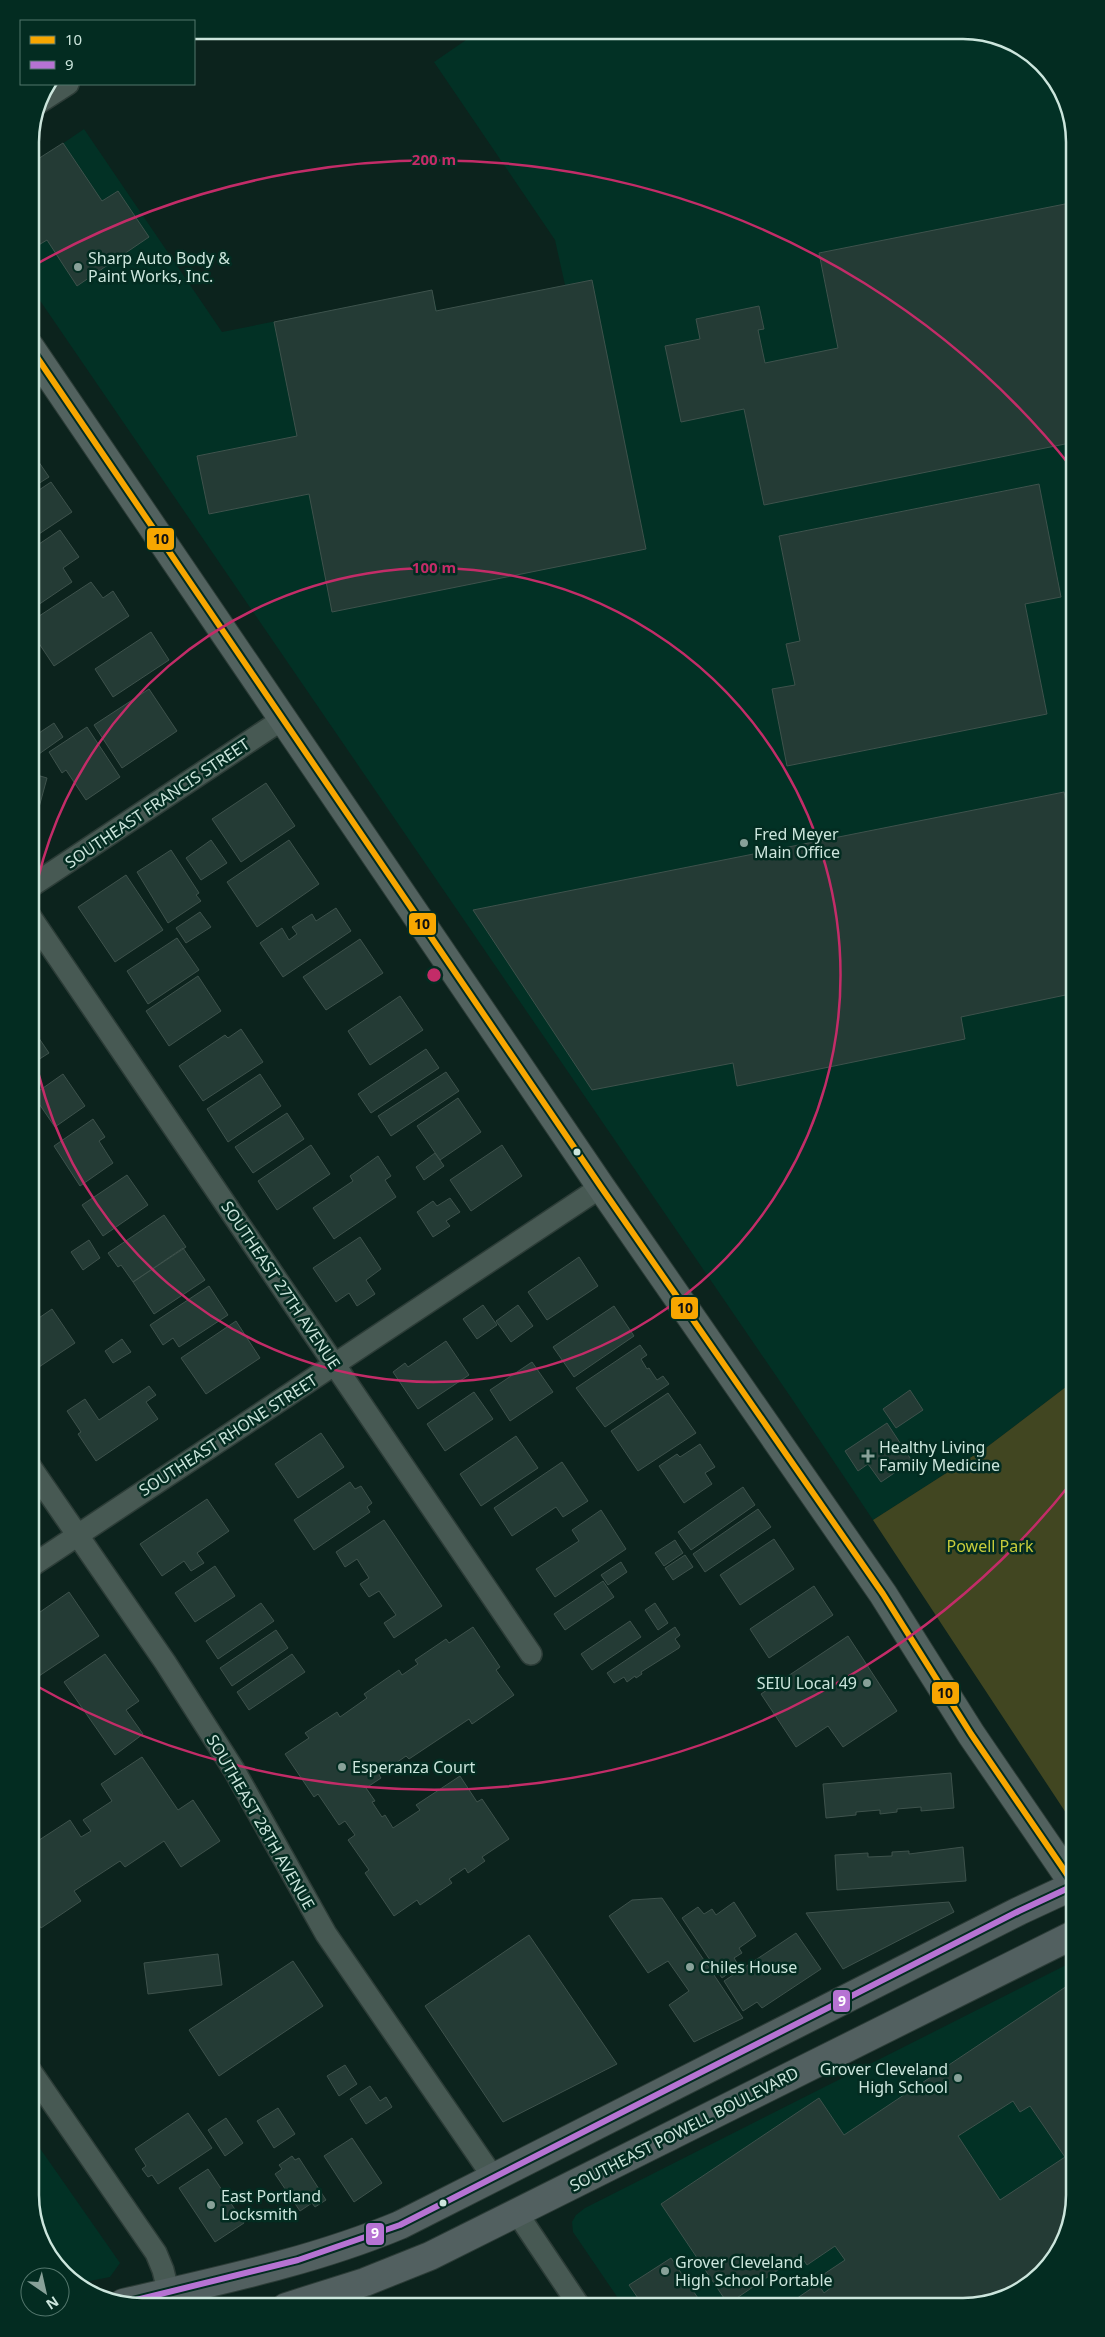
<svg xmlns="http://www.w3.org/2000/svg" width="1105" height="2337" font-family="'Noto Sans',sans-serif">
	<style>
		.built { fill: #023125 }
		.green { fill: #414621 }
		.building { fill: #243b35; stroke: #3e524c; fill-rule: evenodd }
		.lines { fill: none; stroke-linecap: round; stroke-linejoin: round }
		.street-casing { stroke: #2c3c37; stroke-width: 24 }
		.secondary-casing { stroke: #2c3c37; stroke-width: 30 }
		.primary-casing { stroke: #2c3c37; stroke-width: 30 }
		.street { stroke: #475953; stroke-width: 21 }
		.secondary { stroke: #52625f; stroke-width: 28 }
		.primary { stroke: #526060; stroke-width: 28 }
		.bus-1-casing { stroke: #032c21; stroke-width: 10 }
		.bus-2-casing { stroke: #032c21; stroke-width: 10 }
		.bus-1 { stroke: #f7a600; stroke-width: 6 }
		.bus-2 { stroke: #b673d3; stroke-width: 6 }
		.ring { fill: none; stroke: #c32c68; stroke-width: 2.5 }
		.poi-dot { fill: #88a199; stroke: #032c21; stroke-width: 2 }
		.bus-dot { fill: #cbe5dc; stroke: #032c21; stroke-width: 2 }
		.labels { text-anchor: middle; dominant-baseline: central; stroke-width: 5; stroke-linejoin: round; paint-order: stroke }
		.poi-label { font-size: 16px; fill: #cbe5dc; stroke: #032c21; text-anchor: start }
		.street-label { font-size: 16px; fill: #cbe5dc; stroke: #032c21 }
		.park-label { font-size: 16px; fill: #c8cc3b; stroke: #032c21 }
		.rim { fill: none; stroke: #cbe5dc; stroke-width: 2.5 }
		.centre { fill: #c32c68; stroke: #032c21; stroke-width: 2.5 }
		.ring-label { font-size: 15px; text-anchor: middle; font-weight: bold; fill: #c32c68; stroke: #032c21; stroke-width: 5; stroke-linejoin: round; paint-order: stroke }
		.line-badge { stroke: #032c21; stroke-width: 2 }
		.badge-label { font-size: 14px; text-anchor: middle; font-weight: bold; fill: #fff }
		.pale-badge-label { font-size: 14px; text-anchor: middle; font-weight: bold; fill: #111 }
	</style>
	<rect width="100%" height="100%" fill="#0c231d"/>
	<path class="built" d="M464 30H971L1031 53 1067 99 1075 142V1380L987 1447 873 1520 794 1402 30 286V166L84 129 222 332 432 290 437 311 565 285 555 240 434 62 469 38Z
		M1074 1961 1075 2196 963 2307H624L573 2232 572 2222 576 2215 585 2208Z
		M30 2134 120 2263 110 2277 74 2284 38 2238 30 2195Z"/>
	<path class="green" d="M1075 1380V1819H1070L873 1520 987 1447Z"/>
	<path class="building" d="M63 143 102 201 118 191 149 237 77 286 47 240 32 249 30 246V164Z
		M1075 202V442L764 505 744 409 681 422 665 346 700 339 696 319 759 306 764 329 758 330 765 363 838 348 819 253Z
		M592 280 646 549 332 612 309 494 209 514 197 456 297 436 274 322 432 290 436 311Z
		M30 449 49 477 30 489Z
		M51 482 72 512 30 540V496Z
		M1039 484 1061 597 1025 604 1047 714 787 766 772 689 795 685 786 644 800 641 779 536Z
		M60 530 79 557 63 568 72 582 38 605 30 593V550Z
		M91 582 103 598 113 591 129 616 54 666 30 630V622Z
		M151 632 169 660 113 697 95 669Z
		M149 689 177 731 122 768 94 725Z
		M54 723 63 737 39 754 30 739Z
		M87 727 120 777 86 800 66 770 62 773 49 752Z
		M30 773 47 778 32 833H30Z
		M266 783 295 826 241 862 212 819Z
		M1064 792 1075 845V993L961 1017 965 1039 737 1086 733 1063 592 1090 473 910Z
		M211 840 227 863 201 880 186 858Z
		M289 840 319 884 257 927 227 882Z
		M171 850 199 893 196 895 201 901 168 923 137 872Z
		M126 875 163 930 115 962 78 907Z
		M336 908 351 931 283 977 260 943 282 928 289 940 297 934 292 927 312 914 316 921Z
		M200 912 211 927 186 943 176 928Z
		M177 938 199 970 148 1004 127 971Z
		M360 939 383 973 326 1010 303 977Z
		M198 976 221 1011 169 1046 146 1011Z
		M400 996 423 1030 370 1065 348 1031Z
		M30 1025 49 1053 30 1065Z
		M241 1029 263 1062 203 1101 179 1066 225 1035 228 1038Z
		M426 1049 439 1068 371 1113 358 1094Z
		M446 1072 459 1091 391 1136 378 1116Z
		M63 1074 85 1106 55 1127 33 1095Z
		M260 1074 281 1106 228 1142 207 1109Z
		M458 1098 481 1132 440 1160 417 1126Z
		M287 1113 304 1139 253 1173 235 1147Z
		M93 1119 105 1137 99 1141 113 1163 80 1186 54 1146Z
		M311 1145 330 1174 277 1210 258 1181Z
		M502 1145 522 1176 471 1211 450 1180Z
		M435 1153 444 1166 424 1180 416 1167Z
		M378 1156 391 1176 385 1180 396 1197 334 1239 313 1208 353 1181 350 1176Z
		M127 1175 148 1205 103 1236 82 1205Z
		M450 1198 460 1212 446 1221 450 1226 433 1237 417 1212 433 1201 437 1206Z
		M164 1215 186 1247 133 1282 121 1265 118 1267 108 1253Z
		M360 1237 381 1269 366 1280 375 1294 357 1306 349 1293 336 1302 313 1268Z
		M89 1240 100 1258 83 1270 71 1252Z
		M183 1248 205 1280 154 1314 133 1282Z
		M579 1257 598 1286 547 1320 528 1292Z
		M209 1286 228 1315 179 1347 173 1338 163 1345 150 1325Z
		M483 1305 497 1325 477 1339 463 1319Z
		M518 1305 533 1326 511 1342 496 1321Z
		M614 1306 634 1336 574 1377 553 1347Z
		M52 1309 75 1343 30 1373V1324Z
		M236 1321 260 1358 206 1394 181 1358Z
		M122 1339 131 1352 113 1363 105 1351Z
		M446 1341 469 1375 418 1409 393 1372 405 1363 408 1367Z
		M640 1345 647 1355 641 1359 647 1369 649 1368 657 1380 663 1376 669 1384 605 1427 576 1388Z
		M532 1362 553 1392 510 1421 490 1390Z
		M149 1386 156 1395 146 1402 158 1419 96 1461 78 1434 81 1432 67 1411 85 1399 99 1420Z
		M910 1390 923 1410 896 1428 883 1409Z
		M474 1392 493 1419 445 1451 427 1424Z
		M668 1393 696 1433 638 1471 611 1431Z
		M887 1423 912 1461 881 1482 868 1464 858 1471 845 1451Z
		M321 1433 344 1467 298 1498 275 1464Z
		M516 1436 538 1468 481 1506 460 1474Z
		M700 1444 715 1467 705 1473 712 1484 684 1503 659 1466 677 1454 680 1457Z
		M562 1462 588 1501 563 1517 556 1507 512 1536 494 1508Z
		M350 1482 355 1489 361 1486 372 1503 367 1507 370 1512 314 1550 294 1520Z
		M743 1487 755 1505 691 1550 678 1532Z
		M207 1499 229 1531 197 1553 204 1563 191 1571 184 1561 162 1576 140 1544Z
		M758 1509 771 1527 705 1572 693 1554Z
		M601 1510 626 1549 555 1597 536 1569 579 1541 572 1530Z
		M384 1520 442 1606 394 1638 384 1623 396 1615 379 1591 369 1597 360 1584 369 1578 357 1559 345 1567 336 1552Z
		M774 1539 794 1569 740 1605 720 1575Z
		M675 1540 683 1553 664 1566 655 1553Z
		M685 1555 693 1567 673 1580 665 1568Z
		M621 1562 627 1572 608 1585 601 1575Z
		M215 1566 235 1596 195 1622 175 1593Z
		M603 1581 614 1597 565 1630 554 1614Z
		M814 1586 833 1615 769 1658 750 1629Z
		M69 1592 99 1636 30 1682V1619Z
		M261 1603 274 1621 218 1659 206 1641Z
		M655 1603 668 1623 658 1630 645 1610Z
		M630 1621 641 1637 592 1670 581 1654Z
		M473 1627 500 1667 496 1670 514 1695 472 1724 469 1719 409 1759 406 1756 379 1775 381 1778 366 1788 375 1801 372 1802 382 1817 385 1815 393 1828 420 1810 416 1805 460 1776 477 1802 482 1799 509 1839 482 1857 485 1861 468 1873 465 1868 449 1879 452 1883 420 1905 417 1900 394 1916 365 1873 369 1870 348 1840 355 1835 345 1821 339 1825 318 1794 314 1797 285 1754 309 1738 305 1733 337 1712 340 1717 367 1698 364 1694 399 1670 402 1675 418 1664 415 1660 446 1639 449 1643Z
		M675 1627 680 1635 675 1639 680 1646 679 1648 641 1672 642 1674 636 1678 635 1676 627 1682 624 1677 614 1683 607 1673Z
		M276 1630 288 1648 232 1686 220 1668Z
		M848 1636 897 1711 843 1747 828 1726 796 1747 761 1694Z
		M105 1654 139 1701 126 1710 143 1734 115 1755 64 1682Z
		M292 1654 305 1672 249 1710 237 1692Z
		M142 1757 178 1810 193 1800 220 1841 181 1867 164 1841 125 1867 120 1861 74 1891 81 1901 41 1928 30 1912V1846L70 1820 81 1837 91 1831 83 1820 112 1801 101 1784Z
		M951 1773 954 1808 921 1811V1807L897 1809V1812L880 1814V1810L856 1812V1815L826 1818 823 1784Z
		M963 1847 966 1881 837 1890 835 1855 868 1853V1857L892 1856V1852L909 1851V1854Z
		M662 1898 743 2018 694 2042 669 2005 689 1991 668 1961 648 1973 609 1916 632 1900Z
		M734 1902 756 1936 739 1948 742 1953 734 1958 739 1966 722 1978 682 1918 698 1907 704 1914 712 1909 716 1915Z
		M949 1902 954 1912 843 1969 806 1913Z
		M796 1933 821 1969 762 2008 757 2002 743 2011 724 1981Z
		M529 1935 617 2064 503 2122 425 2006Z
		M218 1954 222 1985 148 1994 144 1963Z
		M293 1961 323 2006 219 2076 189 2030Z
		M1070 1984 1075 1991V2196L1056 2258 1006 2299 964 2307H784L818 2284 824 2293 832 2287 824 2274 845 2260 835 2246 807 2265 800 2255 728 2304 661 2204 819 2098 844 2135ZM1013 2101 1020 2112 1030 2106 1065 2157 1000 2200 958 2136Z
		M345 2065 357 2084 339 2096 327 2076Z
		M370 2086 380 2101 386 2097 392 2107 366 2124 350 2099Z
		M278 2108 295 2134 274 2148 257 2121Z
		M188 2113 212 2148 158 2184 152 2175 148 2177 142 2169 146 2166 135 2149Z
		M226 2118 243 2143 225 2156 208 2130Z
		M352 2138 382 2183 354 2202 324 2156Z
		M292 2156 295 2160 299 2158 326 2200 315 2207 312 2203 300 2211 275 2174 282 2169 279 2165Z
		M208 2169 244 2223 215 2242 179 2188Z
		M671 2258 704 2307H644L629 2285Z"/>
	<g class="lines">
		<defs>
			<path id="street" d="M37 104 68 84
				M30 887 283 719
				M30 916 531 1654
				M30 1466 165 1662 234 1770 326 1934 493 2177
				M30 1567 601 1187
				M30 2070 156 2253 163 2270 172 2307
				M517 2213 580 2307"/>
			<path id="secondary" d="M30 347 601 1187 883 1594 971 1734 1075 1886"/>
			<path id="primary" d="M123 2303C217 2281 311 2262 400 2225L1019 1911 1075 1885
				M286 2307 365 2282 430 2256 1075 1934"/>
		</defs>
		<use href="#street" class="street-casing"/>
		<use href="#secondary" class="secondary-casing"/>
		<use href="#primary" class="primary-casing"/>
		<use href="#street" class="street"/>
		<use href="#secondary" class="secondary"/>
		<use href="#primary" class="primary"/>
		<defs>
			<path id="bus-1" d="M30 347 601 1187 883 1594 971 1734 1075 1886"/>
			<path id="bus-2" d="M124 2303 298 2260 400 2225 1019 1911 1075 1885"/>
		</defs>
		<use href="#bus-1" class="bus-1-casing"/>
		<use href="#bus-2" class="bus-2-casing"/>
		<use href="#bus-1" class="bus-1"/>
		<use href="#bus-2" class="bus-2"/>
	</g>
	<g class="ring">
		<path d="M30 922A407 407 0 1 1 30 1028"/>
		<path d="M1072 1482A815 815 0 0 1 33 1684M33 266A815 815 0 0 1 1072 468"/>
	</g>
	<g class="poi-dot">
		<circle cx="78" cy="267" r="5"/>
		<circle cx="744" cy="843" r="5"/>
		<path d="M865.5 1448.5h5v5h5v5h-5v5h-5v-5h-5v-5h5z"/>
		<circle cx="867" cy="1683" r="5"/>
		<circle cx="342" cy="1767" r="5"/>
		<circle cx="690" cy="1967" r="5"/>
		<circle cx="958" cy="2078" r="5"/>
		<circle cx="211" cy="2205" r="5"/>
		<circle cx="665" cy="2271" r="5"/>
	</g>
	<g class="bus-dot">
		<circle cx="577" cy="1152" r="4.5"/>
		<circle cx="443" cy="2203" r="4.5"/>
	</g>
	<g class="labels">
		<g class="poi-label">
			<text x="88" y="258">Sharp Auto Body &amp;<tspan x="88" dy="18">Paint Works, Inc.</tspan></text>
			<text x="754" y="834">Fred Meyer<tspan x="754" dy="18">Main Office</tspan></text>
			<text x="879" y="1447">Healthy Living<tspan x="879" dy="18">Family Medicine</tspan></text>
			<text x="857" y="1683" text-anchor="end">SEIU Local 49</text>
			<text x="352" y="1767">Esperanza Court</text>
			<text x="700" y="1967">Chiles House</text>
			<text x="948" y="2069" text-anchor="end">Grover Cleveland<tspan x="948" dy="18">High School</tspan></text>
			<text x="221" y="2196">East Portland<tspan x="221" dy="18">Locksmith</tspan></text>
			<text x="675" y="2262">Grover Cleveland<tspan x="675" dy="18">High School Portable</tspan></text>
		</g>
		<g class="street-label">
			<text transform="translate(157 803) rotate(-34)">SOUTHEAST FRANCIS STREET</text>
			<text transform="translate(281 1285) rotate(56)">SOUTHEAST 27TH AVENUE</text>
			<text transform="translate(228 1435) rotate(-33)">SOUTHEAST RHONE STREET</text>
			<text transform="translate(261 1822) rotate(60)">SOUTHEAST 28TH AVENUE</text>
			<text transform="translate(684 2129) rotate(-27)">SOUTHEAST POWELL BOULEVARD</text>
		</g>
		<g class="park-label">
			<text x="990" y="1546">Powell Park</text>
		</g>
	</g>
	<path d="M0 0H1105V2337H0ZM142 39H963A103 103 0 0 1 1066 142V2195A103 103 0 0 1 963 2298H142A103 103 0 0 1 39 2195V142A103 103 0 0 1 142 39Z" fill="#032c21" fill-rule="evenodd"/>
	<path class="rim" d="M142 39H963A103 103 0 0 1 1066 142V2195A103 103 0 0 1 963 2298H142A103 103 0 0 1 39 2195V142A103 103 0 0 1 142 39Z"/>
	<circle cx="434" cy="975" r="8" class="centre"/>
	<g class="ring-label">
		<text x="434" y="165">200 m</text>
		<text x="434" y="573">100 m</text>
	</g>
	<g class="line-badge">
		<rect x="146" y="527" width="29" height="24" rx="5" fill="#f7a600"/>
		<rect x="408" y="912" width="29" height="24" rx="5" fill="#f7a600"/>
		<rect x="670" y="1296" width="29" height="24" rx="5" fill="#f7a600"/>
		<rect x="931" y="1681" width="29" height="24" rx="5" fill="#f7a600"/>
		<rect x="832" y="1989" width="19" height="24" rx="5" fill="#b673d3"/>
		<rect x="365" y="2222" width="20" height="24" rx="5" fill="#b673d3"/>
	</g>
	<g class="badge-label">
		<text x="842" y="2006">9</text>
		<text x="375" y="2238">9</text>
	</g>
	<g class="pale-badge-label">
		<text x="161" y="544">10</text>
		<text x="422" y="929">10</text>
		<text x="685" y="1313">10</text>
		<text x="945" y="1698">10</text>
	</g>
	<rect x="20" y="20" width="175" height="65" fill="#032c21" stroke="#53766c"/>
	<rect x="30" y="36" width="25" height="8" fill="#f7a600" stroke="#53766c"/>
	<text x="65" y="45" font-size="15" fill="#cbe5dc">10</text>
	<rect x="30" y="61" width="25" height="8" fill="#b673d3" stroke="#53766c"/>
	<text x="65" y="70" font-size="15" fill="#cbe5dc">9</text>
	<g transform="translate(45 2292) rotate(146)"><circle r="24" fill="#032c21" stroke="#53766c"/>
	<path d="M0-4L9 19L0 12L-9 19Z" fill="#88a199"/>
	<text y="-8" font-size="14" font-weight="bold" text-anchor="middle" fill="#cbe5dc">N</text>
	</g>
</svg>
